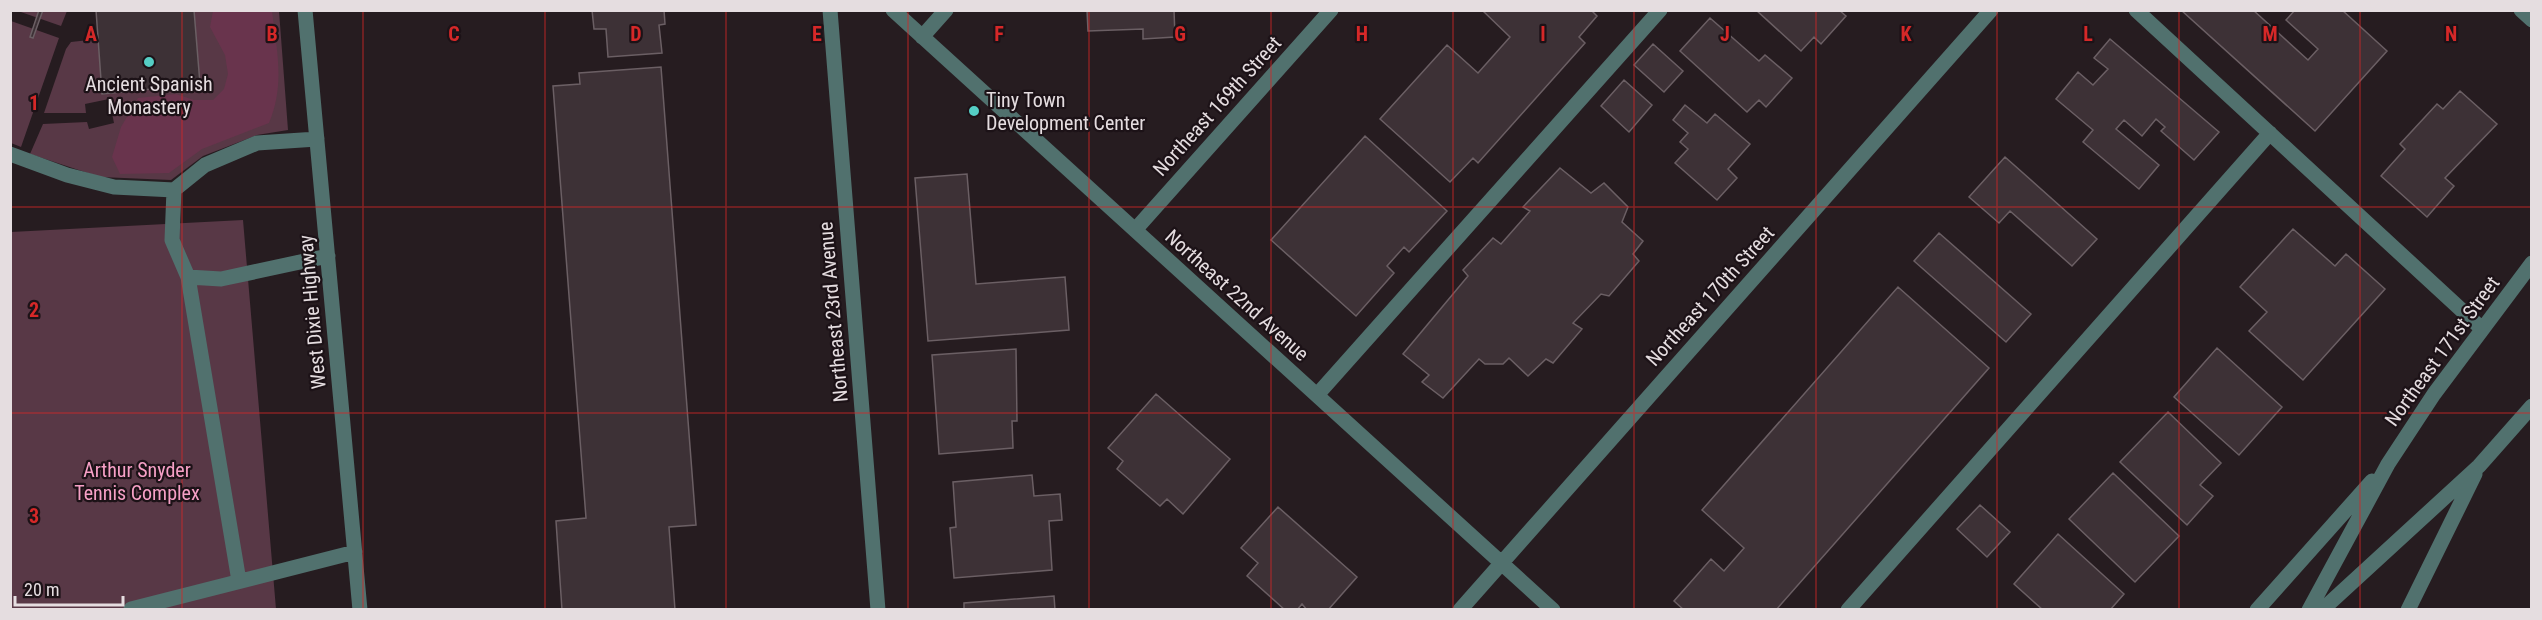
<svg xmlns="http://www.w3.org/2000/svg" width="2542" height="620" font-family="'Roboto Condensed',sans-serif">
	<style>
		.green { fill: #583846 }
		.forest { fill: #69344d }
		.building { fill: #3d3136; stroke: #6b5f64; stroke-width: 1.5 }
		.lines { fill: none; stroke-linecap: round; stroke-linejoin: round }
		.minor { stroke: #51716e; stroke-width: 15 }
		.grid { fill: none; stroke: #d62828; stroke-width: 1.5; stroke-opacity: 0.55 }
		.poi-dot { fill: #55cec5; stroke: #1c1217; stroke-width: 2 }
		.labels { text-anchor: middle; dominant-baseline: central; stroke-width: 4.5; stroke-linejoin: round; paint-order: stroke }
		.poi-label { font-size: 20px; fill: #e5dde0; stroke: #1c1217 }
		.street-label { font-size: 20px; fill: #e5dde0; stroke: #1c1217 }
		.park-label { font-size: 20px; fill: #f6a0c6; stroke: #1c1217 }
		.grid-label { font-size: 20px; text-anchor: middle; font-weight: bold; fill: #d62828; stroke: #1c1217; stroke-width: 4.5; stroke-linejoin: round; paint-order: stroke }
	</style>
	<rect width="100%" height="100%" fill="#261c20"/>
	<path class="green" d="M18 11H67L61 26Z
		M194 11H279L288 130 257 135 203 156 171 180 100 177 30 154 43 124 87 122 89 129 114 123 109 99 85 104 86 113H44L66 49 71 42 98 39 102 94 200 84Z
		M11 21 59 38 21 147 11 143Z
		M243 220 276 609 11 610V232Z"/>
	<path class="forest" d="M213 11H272C277 51 285 85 269 123L202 149 169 173 120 174 112 157 121 127 138 98 176 94 194 100H213L224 89 228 74 225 55 210 27Z"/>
	<path class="building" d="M39 10H43L33 38 30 37Z
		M96 10H194L200 84 102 94Z
		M592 10H664L665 24 659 25 662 53 608 57 606 29H594Z
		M1087 10H1174L1175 37 1143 39V29L1088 31Z
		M1591 10 1597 16 1579 37 1585 43 1478 163 1473 158 1450 182 1380 119 1447 45 1478 73 1510 37 1482 10Z
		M1756 10H1839L1846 16 1821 44 1814 37 1801 51Z
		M2181 10H2253L2308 60 2318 49 2286 20 2295 10H2342L2387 51 2315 131Z
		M1710 18 1759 61 1765 55 1792 78 1766 107 1759 100 1747 112 1680 51Z
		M2110 39 2219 132 2194 160 2161 131 2165 127 2156 119 2142 136 2124 120 2116 129 2159 165 2139 189 2083 142 2093 130 2056 99 2078 72 2093 85 2108 69 2094 58Z
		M1653 44 1683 71 1664 92 1634 65Z
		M661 67 696 525 669 527 675 610H562L556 521 586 518 553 86 580 84 579 73Z
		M1624 80 1652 105 1629 132 1601 106Z
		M2460 91 2497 124 2445 178 2454 186 2427 217 2381 176 2405 149 2400 144 2437 104 2443 109Z
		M1685 105 1707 123 1715 114 1750 144 1728 169 1737 178 1717 200 1675 163 1688 149 1680 142 1688 133 1673 120Z
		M1365 136 1447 211 1409 252 1404 247 1387 266 1394 273 1356 316 1271 240Z
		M2005 157 2097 239 2072 266 2010 211 1999 223 1969 197Z
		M1560 168 1591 193 1604 183 1628 207 1622 222 1643 241 1633 254 1639 261 1609 296 1601 294 1573 323 1582 329 1553 363 1546 359 1528 376 1509 358 1503 364H1485L1479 359 1443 398 1422 382 1429 375 1403 354 1468 276 1463 270 1493 238 1501 244 1530 211 1523 207Z
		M967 174 976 284 1065 277 1069 330 928 341 915 178Z
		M2293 229 2335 266 2346 254 2385 289 2303 380 2249 331 2267 312 2240 287Z
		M1939 233 2031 314 2006 342 1914 261Z
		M1898 287 1989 368 1776 610H1684L1674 601 1711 559 1724 571 1744 548 1702 510Z
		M2217 348 2282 407 2239 455 2174 397Z
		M1016 349 1017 421H1012L1013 448 939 454 932 355Z
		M1156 394 1230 459 1183 514 1167 499 1160 506 1117 469 1123 461 1108 448Z
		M2168 412 2221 463 2200 485 2213 496 2187 525 2120 462Z
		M2113 473 2179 536 2135 582 2069 519Z
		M1032 475 1034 496 1060 494 1062 520 1049 521 1052 570 954 578 950 528 956 527 953 482Z
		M1980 505 2010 532 1987 557 1957 529Z
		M1278 507 1357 577 1328 610H1307L1302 604 1297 610H1285L1247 576 1258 563 1241 548Z
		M2058 534 2124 594 2110 610H2043L2014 584Z
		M1054 596 1055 610H964V603Z"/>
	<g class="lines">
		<path class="minor" d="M305 10 360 610
			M830 10 878 610
			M893 10 1553 610
			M2136 10 2481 328
			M2521 10 2532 20
			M922 37 946 10
			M317 139 257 143 205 165 174 190 172 240 188 277 221 279 328 256
			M10 154 67 175 114 187 174 190
			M1135 230 1331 10
			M188 277 239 581
			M1317 395 1660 10
			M131 609 355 552
			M1460 610 1991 10
			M1848 610 2270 133
			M2257 610 2372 481
			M2309 610 2388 464 2434 394 2532 263
			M2322 610 2479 466 2532 406
			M2408 610 2475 474"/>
	</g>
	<path class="grid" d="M182 10V610M363 10V610M545 10V610M726 10V610M908 10V610M1089 10V610M1271 10V610M1453 10V610M1634 10V610M1816 10V610M1997 10V610M2179 10V610M2360 10V610M10 207H2532M10 413H2532"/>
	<g class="poi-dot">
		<circle cx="149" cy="62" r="6"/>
		<circle cx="974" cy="111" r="6"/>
	</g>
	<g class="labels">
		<g class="poi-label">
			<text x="149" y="84">Ancient Spanish<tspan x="149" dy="23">Monastery</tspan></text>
			<text x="986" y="100" text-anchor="start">Tiny Town<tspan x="986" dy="23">Development Center</tspan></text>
		</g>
		<g class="street-label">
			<text transform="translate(1217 106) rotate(-48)">Northeast 169th Street</text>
			<text transform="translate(1237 295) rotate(42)">Northeast 22nd Avenue</text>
			<text transform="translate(1710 296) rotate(-48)">Northeast 170th Street</text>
			<text transform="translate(312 312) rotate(-95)">West Dixie Highway</text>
			<text transform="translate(833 312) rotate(-95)">Northeast 23rd Avenue</text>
			<text transform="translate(2442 351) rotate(-54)">Northeast 171st Street</text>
		</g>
		<g class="park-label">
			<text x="137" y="470">Arthur Snyder<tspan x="137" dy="23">Tennis Complex</tspan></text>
		</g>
	</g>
	<g class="grid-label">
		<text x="91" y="41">A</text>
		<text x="272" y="41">B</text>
		<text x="454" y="41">C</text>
		<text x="636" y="41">D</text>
		<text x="817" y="41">E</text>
		<text x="999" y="41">F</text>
		<text x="1180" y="41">G</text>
		<text x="1362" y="41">H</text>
		<text x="1543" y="41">I</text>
		<text x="1725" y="41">J</text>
		<text x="1906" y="41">K</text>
		<text x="2088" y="41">L</text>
		<text x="2270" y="41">M</text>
		<text x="2451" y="41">N</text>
		<text x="34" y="110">1</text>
		<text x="34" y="317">2</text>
		<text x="34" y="523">3</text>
	</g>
	<rect width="2542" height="620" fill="none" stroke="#e5dde0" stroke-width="24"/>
	<path d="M15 596v9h108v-9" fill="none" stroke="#e5dde0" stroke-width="3"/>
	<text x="24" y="596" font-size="18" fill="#e5dde0" stroke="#1c1217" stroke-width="4.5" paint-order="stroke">20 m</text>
</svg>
